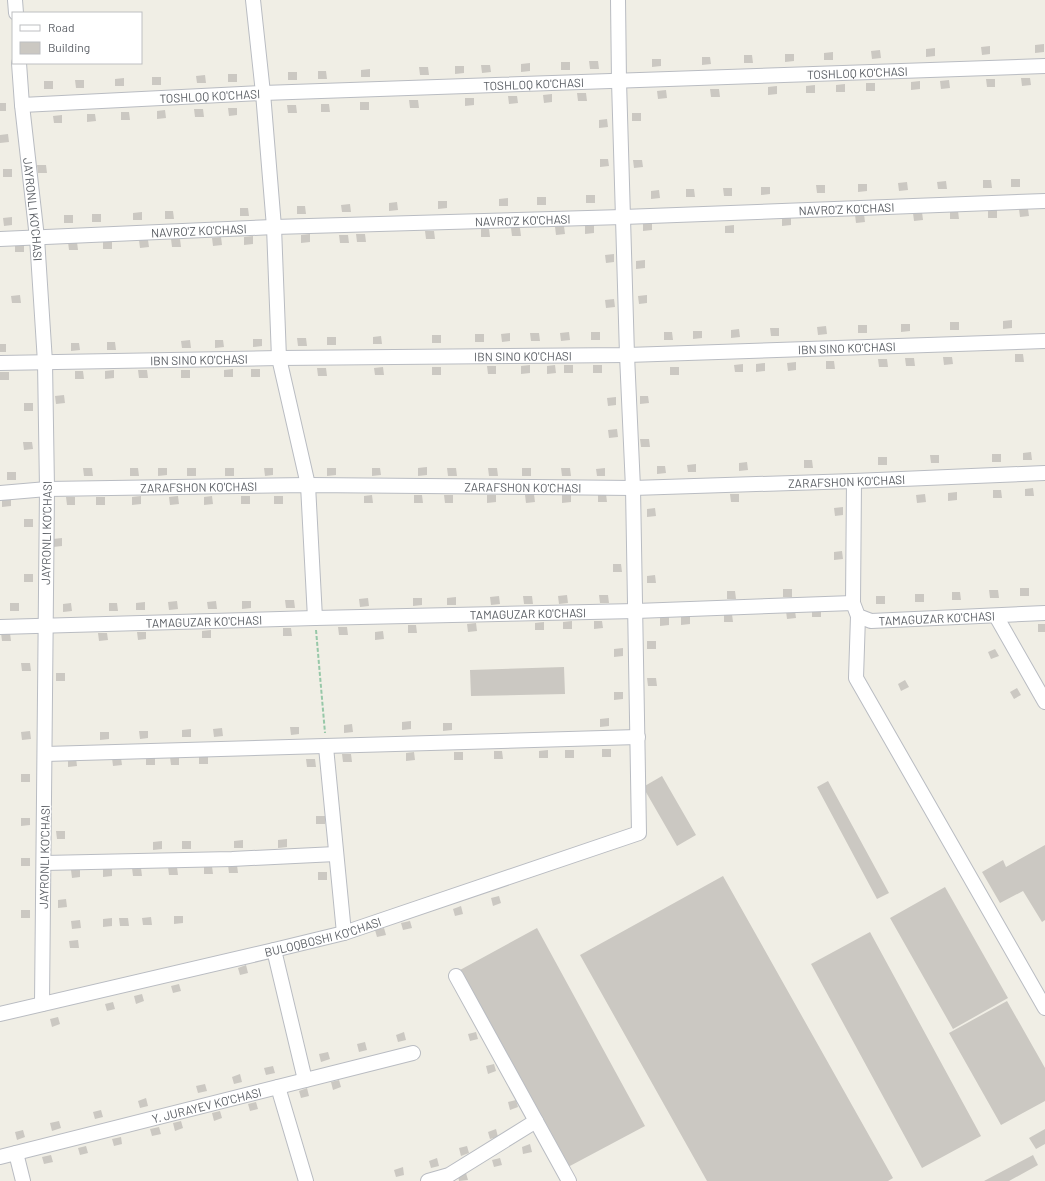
<svg xmlns="http://www.w3.org/2000/svg" width="1045" height="1181" font-family="Barlow,sans-serif">
	<style>
		.building { fill: #cbc8c2 }
		.lines { fill: none; stroke-linecap: round; stroke-linejoin: round }
		.minor-casing { stroke: #b9bcc2; stroke-width: 16 }
		.path { stroke: #97c8a8; stroke-width: 2; stroke-dasharray: 4 2; stroke-linecap: butt }
		.minor { stroke: #fff; stroke-width: 14 }
		.labels { text-anchor: middle; dominant-baseline: central; stroke-width: 3; stroke-linejoin: round; paint-order: stroke }
		.street-label { font-size: 12px; fill: #5c6066; stroke: #fff }
	</style>
	<rect width="100%" height="100%" fill="#f0eee5"/>
	<path class="building" d="M1044 44V52L1035 53V45Z
		M990 46V54L982 55 981 47Z
		M935 48V56L926 57V49Z
		M880 50 881 58 872 59 871 51Z
		M833 52V60H824V53Z
		M785 54H794V61L785 62Z
		M744 55H752L753 63H744Z
		M702 57H710L711 64 702 65Z
		M652 59H661V66L652 67Z
		M589 61H598L599 69H590Z
		M561 62H570V70H561Z
		M530 63V71L521 72V64Z
		M481 65H490L491 72 482 73Z
		M455 66H464V73L455 74Z
		M419 67H428L429 75H420Z
		M370 69V77H361V70Z
		M318 71H326L327 79H318Z
		M288 72H297V80H288Z
		M228 74H237V82H228Z
		M205 75 206 83H197L196 76Z
		M152 77H161V85H152Z
		M124 78V86H115V79Z
		M1021 78H1030L1031 85 1022 86Z
		M986 79H995V87H987Z
		M75 80H84V88H76Z
		M949 80 950 88 941 89 940 81Z
		M44 81H53V89H44Z
		M920 81V89L911 90V82Z
		M866 83H875V91H866Z
		M845 84V92H836V85Z
		M815 85V93H806V86Z
		M777 86V94L768 95V87Z
		M710 89H719L720 97H711Z
		M666 90 667 98 658 99 657 91Z
		M577 93H586L587 101H578Z
		M552 94V102L544 103 543 95Z
		M508 96H517L518 103 509 104Z
		M465 98H474V105L465 106Z
		M409 100H418L419 108H410Z
		M360 102H369V110H360Z
		M0 103H6V111H0Z
		M321 104H329L330 112H321Z
		M287 105H296L297 113H288Z
		M228 108H237V115L229 116Z
		M194 109H203L204 117H195Z
		M165 110 166 118 157 119V111Z
		M121 112H129L130 120H121Z
		M632 113H641V121H632Z
		M87 114H95L96 121 87 122Z
		M62 115V123H54L53 116Z
		M607 119 608 127 599 128V120Z
		M8 134 9 142 0 143V135Z
		M600 159H608L609 166 600 167Z
		M633 160H642L643 167 634 168Z
		M37 165H46L47 173H38Z
		M3 169H12V177H3Z
		M1011 179H1020V187H1011Z
		M983 180H991L992 188H983Z
		M946 181 947 189H938L937 182Z
		M907 182 908 190 899 191 898 183Z
		M858 184H867V191L858 192Z
		M816 185H825V193H817Z
		M761 187H770V194L761 195Z
		M723 188H732V196H724Z
		M686 189H694L695 197H686Z
		M659 190 660 198 651 199V191Z
		M586 195H595V203H586Z
		M537 197H546V205H537Z
		M508 198V206H499V199Z
		M438 201H447V208L438 209Z
		M397 202 398 210 389 211V203Z
		M350 204 351 212H342L341 205Z
		M297 206H305L306 214H297Z
		M240 208H248L249 216H240Z
		M1019 209H1028L1029 216 1020 217Z
		M988 210H997V218H988Z
		M165 211H173L174 219H165Z
		M958 211 959 219H950V212Z
		M142 212V220H133V213Z
		M922 212 923 220 914 221 913 213Z
		M92 214H101V222H92Z
		M864 214 865 222 856 223 855 215Z
		M64 215H73V223H64Z
		M12 217V225L4 226 3 218Z
		M791 217V225L782 226V218Z
		M652 222V230L643 231V223Z
		M594 225V233L585 234V226Z
		M734 225V233H725V226Z
		M564 226 565 234 556 235 555 227Z
		M511 228H520L521 236H512Z
		M481 229H489L490 237H481Z
		M425 231H434L435 239H426Z
		M310 234V242L301 243V235Z
		M356 234H365L366 242H357Z
		M339 235H348L349 243H340Z
		M253 236V244L244 245V237Z
		M221 237 222 245 213 246 212 238Z
		M171 239H180L181 247H172Z
		M139 240H148L149 247 140 248Z
		M103 241H112V249H103Z
		M68 242H77L78 250H69Z
		M15 244H24V252H15Z
		M614 254V262L606 263 605 255Z
		M645 260V268L636 269V261Z
		M20 295 21 303H12L11 296Z
		M647 295V303L639 304 638 296Z
		M614 299 615 307 606 308 605 300Z
		M1012 320V328L1003 329V321Z
		M950 322H959V330H950Z
		M901 324H910V331L901 332Z
		M858 325H867V333H858Z
		M826 326 827 334 818 335 817 327Z
		M770 328H779V336H771Z
		M739 329 740 337 731 338V330Z
		M693 331H702V338L693 339Z
		M569 332 570 340 561 341 560 333Z
		M591 332H600V340H591Z
		M664 332H672L673 340H664Z
		M510 333V341L502 342 501 334Z
		M530 333H539L540 341H531Z
		M475 334H484V342H475Z
		M432 335H441V343H432Z
		M381 336 382 344H373V337Z
		M327 337H336V345H327Z
		M297 338H306L307 346H298Z
		M253 339H262V346L253 347Z
		M190 340 191 348H182L181 341Z
		M215 340H223L224 347 215 348Z
		M107 342H115L116 350H107Z
		M71 343H79L80 350 71 351Z
		M0 344H6V352H0Z
		M1015 354H1023L1024 362H1015Z
		M943 357H952L953 364 944 365Z
		M905 358H914L915 366H906Z
		M878 359H887L888 367H879Z
		M826 361H834L835 369H826Z
		M796 362V370L788 371 787 363Z
		M765 363V371L756 372V364Z
		M743 364V372H735L734 365Z
		M530 365V373L521 374V366Z
		M555 365 556 373 547 374V366Z
		M564 365H573V373H564Z
		M593 365H602V373H593Z
		M487 366H496V374H488Z
		M383 367 384 375H375L374 368Z
		M432 367H441V375H432Z
		M670 367H679V375H670Z
		M317 368H326L327 376H318Z
		M233 369V377H224V370Z
		M251 369H260V377H251Z
		M114 370V378L105 379V371Z
		M138 370H147L148 378H139Z
		M181 370H190V378H181Z
		M75 371H83L84 379H75Z
		M0 372H9V380H0Z
		M64 395 65 403 56 404 55 396Z
		M640 396H648L649 403 640 404Z
		M616 397V405L608 406 607 398Z
		M24 403H33V411H24Z
		M617 429 618 437 609 438 608 430Z
		M640 439H649L650 447H641Z
		M23 442H32L33 449 24 450Z
		M1031 452 1032 460H1023V453Z
		M992 454H1001V462H992Z
		M930 455H939V463H931Z
		M878 457H887V465H878Z
		M804 460H812L813 468H804Z
		M747 462 748 470 739 471V463Z
		M696 464V472H688L687 465Z
		M657 466H665L666 473 657 474Z
		M427 467V475L418 476V468Z
		M83 468H92L93 476H84Z
		M130 468H138L139 476H130Z
		M158 468H167V475L158 476Z
		M187 468H196V476H187Z
		M225 468H234V476H225Z
		M264 468H273V475L265 476Z
		M327 468H336V475L327 476Z
		M372 468H380L381 475 372 476Z
		M447 468H456L457 476H448Z
		M488 468H497L498 476H489Z
		M522 468H531V476H522Z
		M561 468H570L571 476H562Z
		M605 468V476H597L596 469Z
		M7 472H16V480H7Z
		M1033 488 1034 496H1025V489Z
		M993 490H1001L1002 498H993Z
		M957 492V500L948 501V493Z
		M534 494 535 502 526 503 525 495Z
		M571 494V502L562 503V495Z
		M598 494H606L607 502H598Z
		M730 494H739V502H731Z
		M925 494 926 502 917 503 916 495Z
		M372 495 373 503H364V496Z
		M414 495H422L423 503H414Z
		M444 495H453V503H445Z
		M487 495H496V502L487 503Z
		M141 496V504L132 505V497Z
		M178 496 179 504 170 505 169 497Z
		M212 496 213 504 204 505V497Z
		M241 496H250V504H241Z
		M274 496H283V504H274Z
		M66 497H75V505H67Z
		M96 497H105V505H96Z
		M11 498V506L2 507V499Z
		M843 507V515L835 516 834 508Z
		M655 508 656 516 647 517V509Z
		M24 519H33V527H24Z
		M62 538V546L53 547V539Z
		M842 551 843 559 834 560V552Z
		M613 564H621L622 572H613Z
		M24 574H33V582H24Z
		M655 575 656 583H647V576Z
		M1020 588H1029V596H1020Z
		M783 589H792V597H783Z
		M989 590H998L999 598H990Z
		M727 591H735L736 599H727Z
		M952 592H960L961 600H952Z
		M915 594H924V602H915Z
		M567 595 568 603 559 604 558 596Z
		M599 595H608L609 603H600Z
		M499 596 500 604 491 605 490 597Z
		M523 596H532L533 604H524Z
		M876 596H885V604H876Z
		M456 597V605H447V598Z
		M368 598 369 606 360 607 359 599Z
		M413 598H422V605L413 606Z
		M285 600H294L295 608H286Z
		M177 601 178 609 169 610 168 602Z
		M216 601 217 609H208L207 602Z
		M242 601H251V608L242 609Z
		M145 602V610H136V603Z
		M10 603H19V611H10Z
		M71 603 72 611 63 612V604Z
		M109 603H117L118 611H109Z
		M812 609H821V617H812Z
		M786 611H795L796 618 787 619Z
		M732 614 733 622H724V615Z
		M690 616V624L681 625V617Z
		M669 617V625L660 626V618Z
		M572 621V629H563V622Z
		M594 621H602L603 628 594 629Z
		M544 622V630H535V623Z
		M476 623 477 631 468 632 467 624Z
		M1038 624H1045V632H1038Z
		M408 625H416L417 633H408Z
		M338 627H347L348 635H339Z
		M283 628H291L292 636H283Z
		M211 630V638H202V631Z
		M383 631 384 639 375 640V632Z
		M137 632H146V639L138 640Z
		M1 633H10L11 641H2Z
		M98 633H107L108 640 99 641Z
		M647 641H656V649H647Z
		M623 648V656L614 657V649Z
		M995 649 999 656 991 659 988 652Z
		M21 663H30L31 671H22Z
		M564 667 565 694 471 696 470 670Z
		M56 673H65V681H56Z
		M647 678H656L657 686H648Z
		M905 680 909 687 901 691 898 684Z
		M1017 688 1021 695 1014 699 1010 692Z
		M614 692H623V699L614 700Z
		M609 718V726L600 727V719Z
		M411 721V729L402 730V722Z
		M443 723H452V730L443 731Z
		M352 724 353 732 344 733V725Z
		M290 727H299V734L291 735Z
		M222 728 223 736 214 737 213 729Z
		M191 729V737H182V730Z
		M30 731 31 739 22 740 21 732Z
		M139 731H148V738L140 739Z
		M100 732H109V739L100 740Z
		M602 749H611V757H602Z
		M548 750V758H539V751Z
		M565 750H574V758H565Z
		M494 751H502L503 759H494Z
		M414 752 415 760 406 761V753Z
		M454 752H463V760H454Z
		M342 754H351L352 762H343Z
		M199 756H208V764H199Z
		M155 757V765H146V758Z
		M170 757H179V765H171Z
		M76 758 77 766 68 767V759Z
		M112 758H121L122 765 113 766Z
		M306 759H315L316 767H307Z
		M21 774H30V782H21Z
		M662 776 696 835 677 846 643 787Z
		M828 781 889 893 877 899 817 787Z
		M316 816H325V824H316Z
		M21 818H30V825L21 826Z
		M56 831H65V839H57Z
		M287 839V847L278 848V840Z
		M243 840V848H234V841Z
		M162 841V849L153 850V842Z
		M182 841H191V849H182Z
		M1045 845V920L1042 922 1023 891 1000 903 982 872 1003 860 1006 867Z
		M21 858H30V866H21Z
		M228 865H237L238 873H229Z
		M204 866H212L213 874H204Z
		M168 867H177L178 875H169Z
		M132 868H141L142 876H133Z
		M103 869H112V876L103 877Z
		M71 870H80V877L72 878Z
		M318 872H327V880H318Z
		M723 876 893 1178 888 1181H707L580 955Z
		M945 887 1008 998 953 1029 890 918Z
		M499 896 501 903 493 906 491 898Z
		M66 899 67 907 58 908V900Z
		M461 906 463 914 455 916 453 909Z
		M21 910H30V918H21Z
		M174 916H183V923L174 924Z
		M151 917 152 925H143L142 918Z
		M112 918V926L103 927V919Z
		M119 918H128L129 926H120Z
		M80 920 81 928 72 929 71 921Z
		M410 921 412 928 403 930 401 923Z
		M384 928 386 935 377 937 375 930Z
		M537 928 645 1126 568 1167 460 970Z
		M870 932 981 1136 922 1168 811 964Z
		M78 940 79 948H70L69 941Z
		M246 965 248 973 240 975 238 968Z
		M179 984 181 991 173 993 171 986Z
		M142 994 144 1001 136 1004 134 996Z
		M1007 1001 1045 1068V1101L1001 1125 949 1033Z
		M113 1002 115 1009 107 1011 105 1004Z
		M58 1017 60 1024 52 1027 50 1019Z
		M404 1032 406 1040 398 1042 396 1035Z
		M476 1032 478 1039 470 1041 468 1034Z
		M365 1042 367 1050 359 1052 357 1044Z
		M328 1052 330 1059 321 1062 319 1054Z
		M494 1064 496 1071 488 1074 486 1066Z
		M273 1066 275 1073 266 1075 264 1068Z
		M240 1074 242 1082 234 1084 232 1077Z
		M339 1080 341 1087 333 1090 331 1082Z
		M205 1084 207 1091 198 1093 196 1086Z
		M307 1088 309 1096 301 1098 299 1091Z
		M146 1098 148 1106 140 1108 138 1101Z
		M516 1100 518 1107 510 1110 508 1102Z
		M256 1102 258 1109 250 1111 248 1104Z
		M101 1110 103 1117 95 1119 93 1112Z
		M220 1111 222 1118 214 1121 212 1113Z
		M59 1121 61 1128 52 1131 50 1123Z
		M181 1121 183 1128 175 1131 173 1123Z
		M159 1127 161 1134 152 1136 150 1129Z
		M496 1129 498 1137 490 1139 488 1132Z
		M1045 1129V1144L1036 1149 1029 1138Z
		M23 1130 25 1137 17 1140 15 1132Z
		M121 1137 122 1144 114 1146 112 1139Z
		M530 1144 532 1152 523 1154 522 1147Z
		M86 1146 88 1153 80 1155 78 1148Z
		M467 1146 469 1153 461 1156 459 1148Z
		M51 1155 53 1162 44 1164 42 1157Z
		M1033 1155 1038 1165 1009 1181H984Z
		M437 1158 439 1166 431 1168 429 1161Z
		M500 1158 502 1165 494 1167 492 1160Z
		M403 1167 404 1175 396 1177 394 1170Z
		M466 1173 468 1180 459 1181 458 1175Z"/>
	<g class="lines">
		<defs>
			<g id="minor">
				<path d="M15 0 16 13"/>
				<path d="M253 0 263 93 274 227 279 358 308 485 315 618"/>
				<path id="s1" d="M19 63 22 105 37 238 45 362 47 489 42 1004"/>
				<path id="s2" d="M22 105 263 93 1045 66"/>
				<path id="s3" d="M0 239 274 227 623 217 1045 201"/>
				<path id="s4" d="M0 363 279 358 627 355 1045 341"/>
				<path id="s5" d="M0 493 47 489 308 485 633 488 854 481 1045 473"/>
				<path d="M853 603 854 481"/>
				<path d="M858 616 856 678 1045 1008"/>
				<path d="M996 616 1045 702"/>
				<path id="s6" d="M0 627 315 618 636 611 853 603 858 616 871 621 1045 613"/>
				<path d="M326 747 344 933"/>
				<path d="M45 754 638 737"/>
				<path d="M44 863 232 859 336 854"/>
				<path d="M274 950 305 1080"/>
				<path d="M456 976 569 1181"/>
				<path id="s7" d="M0 1014 274 950 344 933 639 833 633 488 627 355 619 81 618 0"/>
				<path d="M278 1087 306 1181"/>
				<path d="M16 1153 23 1181"/>
				<path id="s8" d="M0 1157 413 1053"/>
				<path d="M428 1181 449 1175 536 1121"/>
			</g>
		</defs>
		<use href="#minor" class="minor-casing"/>
		<path class="path" d="M316 630 325 733"/>
		<use href="#minor" class="minor"/>
	</g>
	<g class="labels">
		<g class="street-label">
			<text stroke="none"><textPath href="#s2" startOffset="836">TOSHLOQ KO'CHASI</textPath></text>
			<text stroke="none"><textPath href="#s2" startOffset="512">TOSHLOQ KO'CHASI</textPath></text>
			<text stroke="none"><textPath href="#s2" startOffset="188">TOSHLOQ KO'CHASI</textPath></text>
			<text stroke="none"><textPath href="#s3" startOffset="847">NAVRO'Z KO'CHASI</textPath></text>
			<text stroke="none"><textPath href="#s1" startOffset="147">JAYRONLI KO'CHASI</textPath></text>
			<text stroke="none"><textPath href="#s3" startOffset="523">NAVRO'Z KO'CHASI</textPath></text>
			<text stroke="none"><textPath href="#s3" startOffset="199">NAVRO'Z KO'CHASI</textPath></text>
			<text stroke="none"><textPath href="#s4" startOffset="847">IBN SINO KO'CHASI</textPath></text>
			<text stroke="none"><textPath href="#s4" startOffset="523">IBN SINO KO'CHASI</textPath></text>
			<text stroke="none"><textPath href="#s4" startOffset="199">IBN SINO KO'CHASI</textPath></text>
			<text stroke="none"><textPath href="#s5" startOffset="847">ZARAFSHON KO'CHASI</textPath></text>
			<text stroke="none"><textPath href="#s5" startOffset="199">ZARAFSHON KO'CHASI</textPath></text>
			<text stroke="none"><textPath href="#s5" startOffset="523">ZARAFSHON KO'CHASI</textPath></text>
			<text transform="translate(46 533) rotate(-89)">JAYRONLI KO'CHASI</text>
			<text stroke="none"><textPath href="#s6" startOffset="528">TAMAGUZAR KO'CHASI</textPath></text>
			<text stroke="none"><textPath href="#s6" startOffset="947">TAMAGUZAR KO'CHASI</textPath></text>
			<text stroke="none"><textPath href="#s6" startOffset="204">TAMAGUZAR KO'CHASI</textPath></text>
			<text transform="translate(44 857) rotate(-89)">JAYRONLI KO'CHASI</text>
			<text stroke="none"><textPath href="#s7" startOffset="332">BULOQBOSHI KO'CHASI</textPath></text>
			<text stroke="none"><textPath href="#s8" startOffset="213">Y. JURAYEV KO'CHASI</textPath></text>
		</g>
	</g>
	<rect x="12" y="12" width="130" height="52" fill="#ffffff" stroke="#bebfc2"/>
	<rect x="20" y="25" width="20" height="6" fill="#ffffff" stroke="#bebfc2"/>
	<text x="48" y="32" font-size="12" fill="#5c6066">Road</text>
	<rect x="20" y="42" width="20" height="12" fill="#cbc8c2" stroke="#bebfc2"/>
	<text x="48" y="52" font-size="12" fill="#5c6066">Building</text>
</svg>
